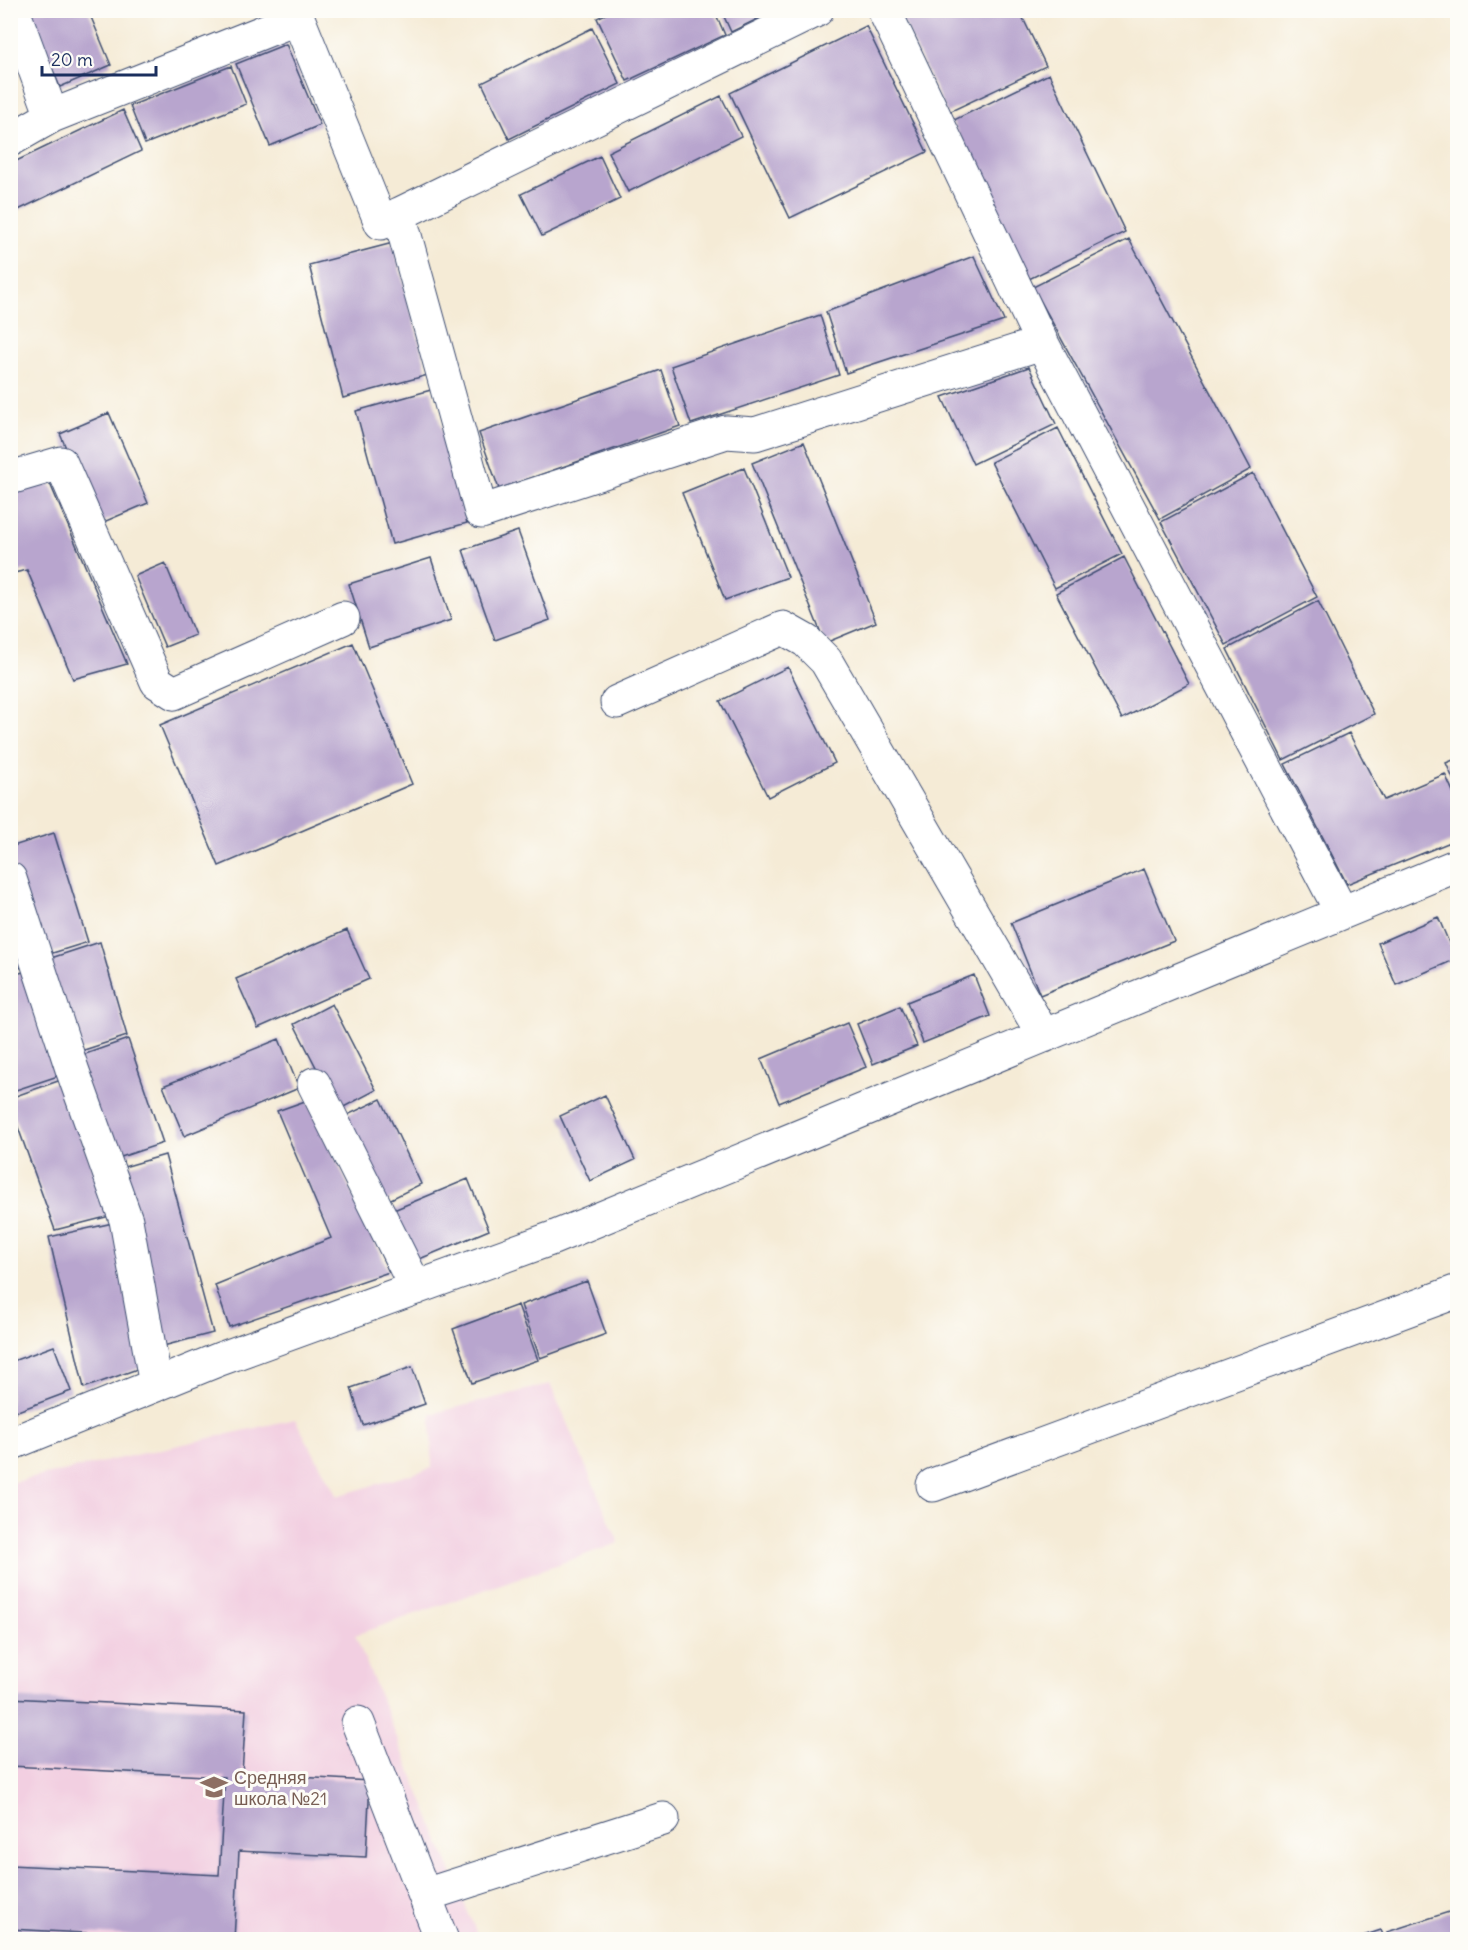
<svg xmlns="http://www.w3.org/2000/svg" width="1468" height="1950" font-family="Delius,sans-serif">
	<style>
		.built { fill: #f2cfe1 }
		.building { fill: #b8a5ce }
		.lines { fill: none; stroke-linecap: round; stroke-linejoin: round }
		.minor-casing { stroke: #3c4b70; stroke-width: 35 }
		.minor { stroke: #fff; stroke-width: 33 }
		.labels { text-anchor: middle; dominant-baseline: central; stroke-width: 6; stroke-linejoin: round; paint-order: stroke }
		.education-label { font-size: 18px; fill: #785e54; stroke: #fdfcf7; text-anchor: start }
	</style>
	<rect width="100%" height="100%" fill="#fdfcf7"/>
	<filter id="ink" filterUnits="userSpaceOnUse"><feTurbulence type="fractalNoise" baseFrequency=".0167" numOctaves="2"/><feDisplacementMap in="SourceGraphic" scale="12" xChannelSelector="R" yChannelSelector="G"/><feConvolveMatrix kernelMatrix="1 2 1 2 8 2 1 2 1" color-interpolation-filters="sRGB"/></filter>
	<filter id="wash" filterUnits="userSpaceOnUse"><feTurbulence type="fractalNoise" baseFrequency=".008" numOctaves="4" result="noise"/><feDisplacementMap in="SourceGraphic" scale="24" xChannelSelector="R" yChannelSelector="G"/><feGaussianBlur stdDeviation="1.35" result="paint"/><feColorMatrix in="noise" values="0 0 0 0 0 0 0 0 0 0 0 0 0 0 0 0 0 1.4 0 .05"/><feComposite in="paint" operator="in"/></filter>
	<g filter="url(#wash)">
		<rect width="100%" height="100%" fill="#f5ebd6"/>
		<path class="built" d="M550 1384 619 1543 355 1635 479 1939H11L10 1483 295 1419 337 1496 432 1468 431 1414Z"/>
		<g id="blocks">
			<path class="building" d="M28 10H88L111 65 60 87Z
				M614 10H714L725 35 627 81 597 18Z
				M721 10H776L731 32Z
				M898 10H1019L1046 66 947 113Z
				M866 26 927 152 790 218 730 93Z
				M592 28 620 84 509 139 482 83Z
				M286 44 320 125 270 146 236 64Z
				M231 66 246 104 145 144 130 106Z
				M1049 74 1125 232 1029 279 952 121Z
				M721 96 741 136 628 192 608 152Z
				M123 110 141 151 10 214V164Z
				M600 156 620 199 542 236 521 194Z
				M1129 239 1251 469 1160 519 1033 287Z
				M393 243 428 375 343 398 309 265Z
				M974 256 1004 321 846 373 826 312Z
				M820 315 839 375 691 424 671 366Z
				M1029 367 1056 424 973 464 942 397Z
				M661 370 680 426 499 489 479 433Z
				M431 390 467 523 392 544 356 411Z
				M109 413 148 503 99 524 60 434Z
				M1058 428 1122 554 1055 588 991 462Z
				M804 442 876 622 825 643 752 463Z
				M744 468 788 577 725 600 682 493Z
				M1253 473 1317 597 1226 645 1161 522Z
				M48 479 127 664 73 679 27 570 10 574V490Z
				M518 531 550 620 495 640 463 550Z
				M1124 557 1189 684 1122 719 1056 593Z
				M431 558 451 620 369 647 349 584Z
				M165 563 195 635 165 647 135 576Z
				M1318 601 1374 714 1283 760 1227 649Z
				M353 643 412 784 219 866 160 725Z
				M788 667 835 763 768 797 720 701Z
				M1349 733 1384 800 1445 774 1458 803V839L1347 884 1285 764Z
				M1458 758V790L1446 763Z
				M54 833 88 942 43 956 10 852V847Z
				M1144 869 1174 941 1040 995 1011 923Z
				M1438 917 1456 959 1396 985 1378 943Z
				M347 930 369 979 258 1028 236 979Z
				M10 935 22 967 10 971Z
				M100 942 127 1036 75 1053 45 960Z
				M23 972 58 1076 10 1092V976Z
				M974 975 990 1016 923 1043 907 1002Z
				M332 1004 376 1090 338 1110 294 1024Z
				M900 1006 917 1046 873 1064 857 1024Z
				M847 1023 866 1067 779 1103 761 1059Z
				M128 1039 163 1143 112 1160 77 1057Z
				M279 1039 299 1088 184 1136 163 1086Z
				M61 1080 110 1216 55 1230 10 1105V1098Z
				M605 1095 635 1160 590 1181 560 1116Z
				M381 1099 421 1184 383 1203 343 1117Z
				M308 1100 389 1272 229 1327 215 1285 331 1238 277 1111Z
				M165 1155 213 1333 163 1346 117 1169Z
				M468 1179 489 1230 410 1263 389 1212Z
				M113 1223 143 1367 84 1388 49 1237Z
				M587 1281 606 1334 540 1358 521 1305Z
				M518 1305 538 1360 472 1383 453 1329Z
				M54 1346 71 1391 10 1414V1362Z
				M412 1367 425 1404 363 1425 351 1388Z
				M10 1698 246 1710 242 1774 370 1781 366 1857 239 1851 234 1940H176V1938L10 1929V1865L219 1875 225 1777 10 1766Z
				M1458 1909V1940H1389L1387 1932Z
				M1381 1930 1385 1940H1354V1939Z"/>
		</g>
	</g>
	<g filter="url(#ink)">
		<use href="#blocks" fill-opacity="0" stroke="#3c4b70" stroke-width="1.5"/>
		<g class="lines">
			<defs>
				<path id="minor" d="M13 10 52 116
					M884 10 1042 343
					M10 140 52 116 298 18 381 223 817 10
					M399 214 481 512 726 432 755 434 1042 343 1342 913
					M10 478 61 463 157 682 174 693 343 618
					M617 702 783 628 806 641 826 661 1044 1036
					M10 879 72 1069 126 1220 156 1385
					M314 1084 416 1288
					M10 1444 220 1359 553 1238 1458 865
					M933 1485 1458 1291
					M358 1723 442 1940
					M425 1895 663 1819"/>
			</defs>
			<use href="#minor" class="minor-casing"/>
			<use href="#minor" class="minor"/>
		</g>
	</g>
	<defs>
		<symbol id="school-bare" viewBox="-9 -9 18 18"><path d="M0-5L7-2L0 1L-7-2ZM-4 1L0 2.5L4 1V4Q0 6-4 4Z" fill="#8d6e63" stroke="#fdfcf7" stroke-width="2.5" paint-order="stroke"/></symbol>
	</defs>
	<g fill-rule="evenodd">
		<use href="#school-bare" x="195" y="1768" width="38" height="38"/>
	</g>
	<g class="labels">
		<g class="education-label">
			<text x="234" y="1777">Средняя<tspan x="234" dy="21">школа №21</tspan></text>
		</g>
	</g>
	<rect width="1468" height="1950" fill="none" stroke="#fdfcf7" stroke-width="36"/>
	<path d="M42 66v9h114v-9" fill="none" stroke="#1b2f5e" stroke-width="3"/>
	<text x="51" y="66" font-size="18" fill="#1b2f5e" stroke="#fdfcf7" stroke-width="4.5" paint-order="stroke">20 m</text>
</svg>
